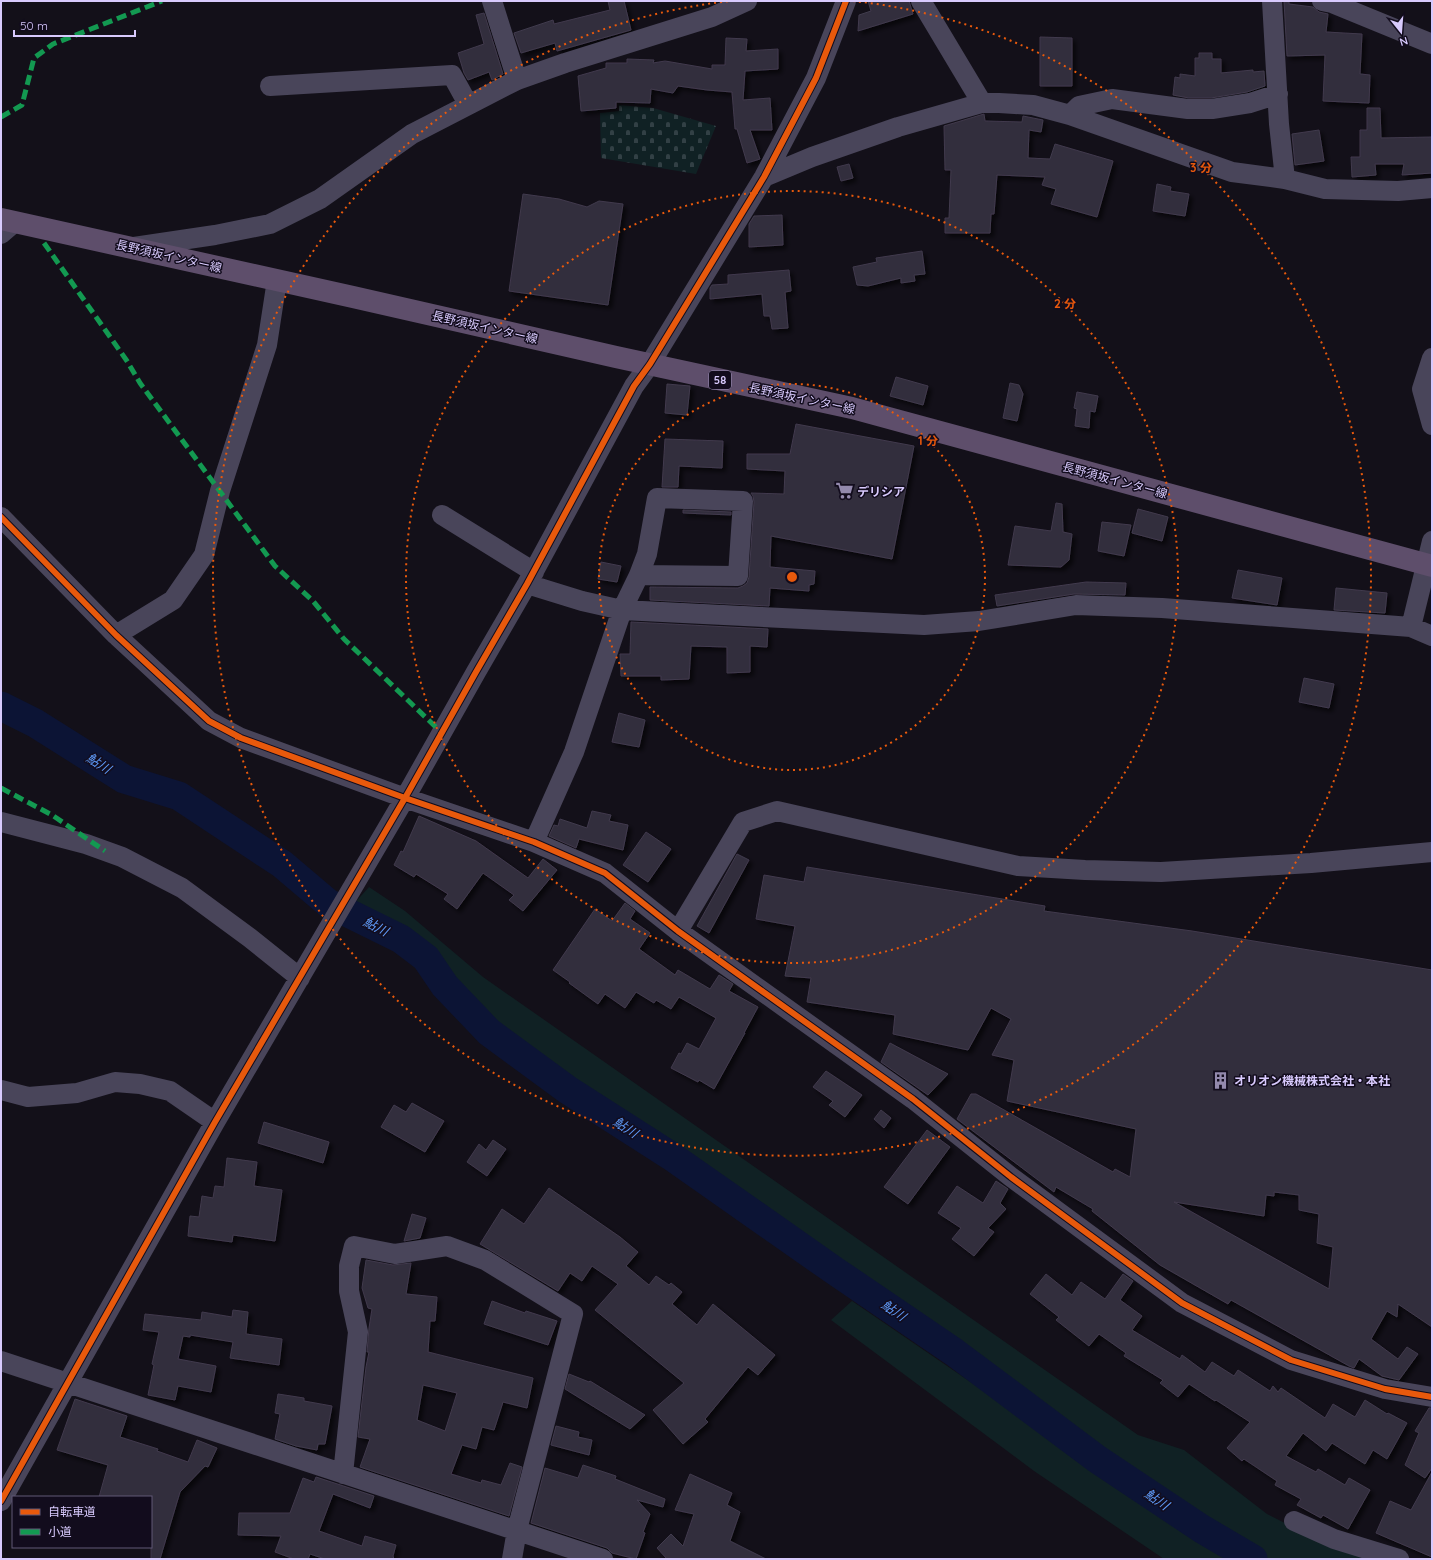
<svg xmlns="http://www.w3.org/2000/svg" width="1433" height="1560" font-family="Quicksand,'Noto Sans JP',sans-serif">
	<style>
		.green { fill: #102124 }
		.cemetery { fill: url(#cemetery-stones) }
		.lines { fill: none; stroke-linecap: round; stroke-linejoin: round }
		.river { stroke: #0c1435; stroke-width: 29 }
		.building { fill: #322d3c; stroke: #413a4d; fill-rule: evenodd; filter: url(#shadow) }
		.minor { stroke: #49455a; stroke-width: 20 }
		.major { stroke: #5e4e6b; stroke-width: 22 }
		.quiet { stroke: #139951; stroke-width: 5; stroke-dasharray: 10 5; stroke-linecap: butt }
		.cycleway-casing { stroke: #120c1d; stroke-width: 8 }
		.cycleway { stroke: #e8590c; stroke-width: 6 }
		.ring { fill: none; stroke: #e8590c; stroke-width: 2; stroke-dasharray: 2 4 }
		.labels { text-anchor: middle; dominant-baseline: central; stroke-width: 3; stroke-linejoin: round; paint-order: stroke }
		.shield { fill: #120c1d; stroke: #9d91ba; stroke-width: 1 }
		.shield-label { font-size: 11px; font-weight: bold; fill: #d8cafd }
		.street-label { font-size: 12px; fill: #d8cafd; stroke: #120c1d }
		.poi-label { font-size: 12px; font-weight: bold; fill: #d8cafd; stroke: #120c1d; text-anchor: start }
		.water-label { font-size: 13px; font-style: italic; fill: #5d99f8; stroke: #120c1d }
		.centre { fill: #e8590c; stroke: #120c1d; stroke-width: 2 }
		.ring-label { font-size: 12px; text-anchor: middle; font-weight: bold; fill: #e8590c; stroke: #120c1d; stroke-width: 3; stroke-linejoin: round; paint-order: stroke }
	</style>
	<defs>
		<pattern id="cemetery-stones" width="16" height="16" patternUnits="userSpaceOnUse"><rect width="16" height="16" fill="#102124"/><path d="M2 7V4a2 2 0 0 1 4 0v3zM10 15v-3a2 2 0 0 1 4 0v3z" fill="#324045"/></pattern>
		<filter id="shadow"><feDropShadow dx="3.5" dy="3.5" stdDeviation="2" flood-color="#0009"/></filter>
	</defs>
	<rect width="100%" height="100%" fill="#131019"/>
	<path class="green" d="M369 887 405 911 483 977 1138 1435 1184 1450 1267 1514 1320 1541 1374 1559H1266L1191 1515 1110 1460 833 1257 489 1022 442 972 424 944 351 907Z
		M852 1301 1229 1559H1164L1034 1471 831 1320Z"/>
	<path class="cemetery" d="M619 105 653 108 716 126 696 174 601 158 600 113 619 111Z"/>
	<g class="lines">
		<path class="river" d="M1 706 35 723 124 779 179 796 282 864 328 903 401 939 426 958 445 986 489 1032 568 1090 671 1156 835 1271 954 1352 1097 1459 1202 1529 1253 1559"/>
	</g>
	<path class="building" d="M608 1H624L631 30 557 51 555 43 521 53 514 33 553 20 554 24 610 10Z
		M868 1H909L913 14 858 31 859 15 871 11Z
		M1284 1H1289V4L1313 7 1319 12 1328 14 1326 32 1362 34 1360 74 1370 75 1369 103 1323 101 1325 55 1287 56Z
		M484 13 503 74 492 80 489 72 468 80 464 73 458 53 484 44 476 15Z
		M1040 37 1072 38V86H1040Z
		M726 38 747 39 746 51 778 49V69L745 71 743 100 770 98 772 130H750L760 159 747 163 737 129H735L732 92 707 90 678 86 673 93 651 89 650 103 616 102V108L581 111 578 76 606 68V63H627V59L654 60 653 63 665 61 712 69V65H725Z
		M1199 53H1212V59H1221V73L1253 70V72L1264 71 1265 86 1247 92 1211 98H1189L1173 95 1175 77 1180 78V74L1195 76V58H1199Z
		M1367 108H1380L1381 138 1432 137V173L1402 175 1404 164H1375L1376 175 1352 177 1351 157H1360V130H1367Z
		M984 114 985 121 1022 122 1023 116 1043 120 1041 132 1029 130 1028 158 1050 159 1055 144 1113 161 1097 217 1051 204 1056 189 1042 185 1045 177 997 175 994 214H991L990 233H945V218H949L951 170H945L944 126Z
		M1319 130 1324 161 1295 165 1292 134Z
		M849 164 853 178 841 181 837 167Z
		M1157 184 1171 187 1170 191 1189 194 1185 216 1153 211Z
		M523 194 559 199 587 207 599 201 623 204 608 305 509 291Z
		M782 215 783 245 749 247V224L754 216Z
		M922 251 925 274 914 275 915 281 901 283V278L868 286 857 285 853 267 877 262 876 258Z
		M789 270 791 291 785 292 788 328 772 329 770 316H764L762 294 710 299V288L712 285 728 284V275Z
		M896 377 928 386 923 405 890 396Z
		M1010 383 1019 385 1023 394 1017 421 1003 418Z
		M667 384 690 386 687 415 665 413Z
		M1077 392 1098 396 1095 412 1090 411 1089 428 1075 426 1077 409 1074 408Z
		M796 424 914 446 892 559 771 536 770 567 815 571 814 584 809 585V591L770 588 769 606 650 600V587L738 588 743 586 747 583 749 577 754 502 753 496 751 493 784 494 785 471 747 469V454H790Z
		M665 439 723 441 722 468 679 466 678 487H662Z
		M1056 503 1062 504 1063 532 1072 534 1069 560 1061 567 1008 565 1015 526 1051 531Z
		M1138 509 1168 517 1162 541 1132 533Z
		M683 510 731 512V515L683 513Z
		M1102 522 1131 525 1124 556 1098 551Z
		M601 562 621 566 617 582 598 579Z
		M1238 570 1282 578 1277 605 1232 598Z
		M1086 582 1126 583 1125 595 1074 594 997 606 995 595Z
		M1336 588 1387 593 1385 613 1334 610Z
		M631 622 768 629 767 647 750 646V672L727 673V647L691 646 689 679 661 680V676H621L620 654H630Z
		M1304 678 1334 684 1329 708 1299 702Z
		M619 713 645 720 639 747 612 742Z
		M592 811 611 815 609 821 628 825 623 850 579 839 576 848 549 836 554 825 558 826 560 819 587 828Z
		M419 816 476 841 528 878 543 859 557 870 523 911 509 900 514 895 483 873 457 909 444 899 448 894 416 874 414 877 394 865 401 851 403 852Z
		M646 832 671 849 648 882 623 865Z
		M737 854 749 860 709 933 697 926Z
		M807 867 1045 906 1044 911 1192 931 1432 970V1327L1398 1304 1397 1317 1387 1311 1371 1339 1398 1359 1407 1347 1418 1354 1399 1380 1382 1376 1359 1359 1354 1368 1349 1366 1231 1300 1228 1304 1160 1265 1092 1211 1093 1209 1056 1187 1054 1192 957 1119 971 1094H976L1113 1172 1115 1169 1130 1177 1136 1129 1007 1101 1014 1060 992 1055 1011 1019 991 1008 968 1050 893 1034 895 1015 807 1002 811 978 785 976 795 926 756 919 764 875 804 882ZM1274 1192 1299 1195V1210L1319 1214 1317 1243 1333 1247 1329 1289 1174 1202 1264 1216 1266 1195 1274 1196Z
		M625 903 635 911 630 919 650 933 639 949 675 975 678 970 710 989 719 975 733 984 729 991 758 1007 744 1033H745L714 1089 699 1080 698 1082 671 1068 679 1053 681 1054 687 1043 699 1049 716 1018 679 997 671 1009 656 1000 654 1003 636 992 625 1008 605 994 598 1004 569 983 570 982 553 970 595 909 612 921Z
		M890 1043 948 1074 928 1095 881 1062Z
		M826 1071 862 1095 845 1117 829 1105 833 1101 813 1087Z
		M412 1103 444 1121 425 1152 381 1127 394 1105 406 1112Z
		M881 1110 891 1118 884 1128 874 1119Z
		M264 1122 329 1142 323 1163 258 1143Z
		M927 1130 950 1147 908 1204 884 1187Z
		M493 1140 506 1149 487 1176 467 1162 479 1144 486 1150Z
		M227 1158 257 1162 254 1186 282 1190 275 1241 233 1235 232 1242 188 1236 190 1216 199 1217 202 1196 213 1198 215 1186 224 1187Z
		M996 1181 1008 1189 1000 1203 1006 1209 988 1228 994 1232 974 1256 952 1239 961 1228 938 1213 957 1186 983 1203Z
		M549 1188 620 1237 638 1252 626 1266 649 1285 656 1276 669 1285 671 1283 682 1292 672 1304 697 1325 713 1304 775 1355 758 1375 748 1367 705 1419 708 1422 683 1444 653 1410 684 1383 595 1310 618 1284 592 1266 582 1281 570 1273 558 1291 480 1244 502 1209 524 1224Z
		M412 1214 426 1218 420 1238 404 1241Z
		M366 1260 393 1265 411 1263 406 1294 437 1297 435 1321H430L428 1352 533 1378 527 1408 503 1402 494 1430 482 1427 476 1449 462 1445 451 1474 481 1483 482 1480 501 1485 510 1463 522 1467 509 1516 360 1467 370 1439 358 1437 366 1367 369 1352H367L369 1328 372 1309 368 1308 362 1288ZM423 1385 457 1393 445 1431 417 1420Z
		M1046 1274 1072 1295 1081 1282 1105 1299 1123 1274 1133 1281 1120 1300 1142 1316 1132 1330 1180 1359 1182 1355 1205 1372 1212 1362 1234 1376 1238 1370 1270 1391 1273 1386 1278 1392 1281 1388 1325 1418 1333 1404 1355 1417 1365 1400 1387 1414 1388 1413 1407 1423 1387 1459 1373 1450 1365 1464 1332 1443 1326 1451 1303 1433 1286 1456 1316 1472 1318 1469 1345 1485 1349 1478 1370 1490 1348 1529 1323 1515 1321 1518 1297 1505 1301 1499 1275 1485 1277 1481 1244 1459 1242 1461 1227 1448 1250 1422 1216 1400 1215 1401 1189 1384 1178 1397 1160 1383 1163 1380 1124 1356 1126 1353 1099 1334 1089 1346 1056 1320 1059 1317 1030 1294Z
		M492 1301 525 1313 526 1311 557 1321 548 1345 484 1324Z
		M233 1310 248 1312 246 1334 282 1339 279 1365 230 1358 233 1342 190 1335V1337L183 1336 178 1359 216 1366 211 1392 178 1386 175 1400 148 1395 154 1365 152 1364 159 1332 143 1330 145 1314 201 1320 202 1312 232 1317Z
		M569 1374 589 1382 590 1381 645 1415 630 1429 565 1389Z
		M278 1394 304 1398V1401L332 1406 325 1444H318L317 1450 296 1446 275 1439 280 1414 275 1413Z
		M75 1399 127 1416 120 1437 158 1449 157 1451 188 1462 197 1440 217 1448 208 1467 205 1466 180 1492 160 1559H151V1497H99L108 1465 57 1450Z
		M1429 1408H1432V1468L1425 1478 1405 1465 1419 1433 1415 1431Z
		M556 1426 579 1432 578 1437 592 1440 589 1455 551 1445Z
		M583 1465 616 1476 615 1479 665 1499 663 1507 637 1500 650 1514 643 1532 645 1533 636 1559 612 1553 607 1548 531 1523 545 1468 578 1478Z
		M1432 1472V1557L1376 1533 1390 1501 1411 1510Z
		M690 1474 732 1493 727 1505 740 1512 730 1541 766 1559H667L657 1548 671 1534 683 1546 694 1514 675 1510Z
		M316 1477 374 1496 370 1508 333 1494 319 1531 362 1546 365 1536 396 1545 393 1556 394 1559H325L310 1554 308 1559H294L275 1552 281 1536 238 1535 239 1513H290L303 1478 314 1482Z"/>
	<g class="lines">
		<path class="minor" d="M492 1 517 80
			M921 1 982 103
			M1272 1 1279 124 1285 179
			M1322 1 1332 3 1432 44
			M270 86 452 75 468 104
			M1070 115 1079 106 1112 99 1188 109H1212L1250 103 1278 94
			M764 177 812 157 898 127 982 103H999L1033 105 1070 115 1232 172 1285 179 1325 189 1398 191 1432 188
			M1 234 15 222
			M134 247 215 235 270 224 320 199 412 134 517 80 565 63 712 17 747 1
			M1432 358 1422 389 1432 425
			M442 515 534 572
			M1 517 116 635 209 721 241 738 405 798 534 842 605 873 678 931 913 1099 1011 1177 1182 1303 1291 1360 1385 1389 1432 1397
			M527 584 582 601 622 610 924 625 979 621 1076 605 1162 608 1411 627 1432 636
			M1411 627 1432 541
			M116 635 173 600 204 555 220 491 267 345 277 280
			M1 822 86 844 122 857 182 888 250 938 300 978
			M534 842 574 752 622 610 639 575 647 554 657 498 743 501 738 576 639 575
			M678 931 743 822 777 811 1018 866 1085 870 1161 872 1311 863 1432 852
			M1 1090 28 1097 77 1093 115 1082 140 1084 170 1091 215 1122
			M1 1361 603 1559
			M343 1474 358 1332 349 1291V1266L354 1246 395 1254 447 1246 485 1260 573 1314 517 1530 512 1559
			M1 1501 215 1122 405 798 476 672 527 584 634 386 650 364 764 177 816 78 846 1
			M1294 1521 1334 1539 1399 1559"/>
		<path class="major" d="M1 219 353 297 616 357 852 408 1432 566"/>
		<path class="quiet" d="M1 117 22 105 34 58 53 44 162 1
			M44 243 127 361 140 383 275 566 313 601 344 639 442 733
			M1 788 52 815 105 851"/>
		<defs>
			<path id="cycleway" d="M1 517 116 635 209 721 241 738 405 798 534 842 605 873 678 931 913 1099 1011 1177 1182 1303 1291 1360 1385 1389 1432 1397
				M1 1501 215 1122 405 798 476 672 527 584 634 386 650 364 764 177 816 78 846 1"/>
		</defs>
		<use href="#cycleway" class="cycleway-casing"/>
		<use href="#cycleway" class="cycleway"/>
	</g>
	<g class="ring">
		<circle cx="792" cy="577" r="193"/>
		<circle cx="792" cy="577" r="386"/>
		<path d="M853 1A579 579 0 1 1 731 1"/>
	</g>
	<defs>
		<symbol id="supermarket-bare" viewBox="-9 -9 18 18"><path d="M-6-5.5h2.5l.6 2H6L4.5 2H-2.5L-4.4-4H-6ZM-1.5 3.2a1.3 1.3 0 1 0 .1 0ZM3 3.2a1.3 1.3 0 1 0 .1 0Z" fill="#9389ad" stroke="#120c1d" stroke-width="2.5" paint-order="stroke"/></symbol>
		<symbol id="building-bare" viewBox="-9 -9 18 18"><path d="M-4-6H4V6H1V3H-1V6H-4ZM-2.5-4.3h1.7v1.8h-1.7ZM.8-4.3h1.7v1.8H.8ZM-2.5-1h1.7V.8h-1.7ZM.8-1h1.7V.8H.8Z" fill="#9389ad" stroke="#120c1d" stroke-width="2.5" paint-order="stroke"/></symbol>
	</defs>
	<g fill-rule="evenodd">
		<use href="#supermarket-bare" x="832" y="478" width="25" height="25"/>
		<use href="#building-bare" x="1208" y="1068" width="25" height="25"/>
	</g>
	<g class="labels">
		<rect class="shield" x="709" y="371" width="22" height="18" rx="3"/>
		<g class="shield-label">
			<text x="720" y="380">58</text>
		</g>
		<g class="street-label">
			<text transform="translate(169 256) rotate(13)">長野須坂インター線</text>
			<text transform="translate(485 327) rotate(13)">長野須坂インター線</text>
			<text transform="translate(802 398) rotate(12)">長野須坂インター線</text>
			<text transform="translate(1115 480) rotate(15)">長野須坂インター線</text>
		</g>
		<g class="poi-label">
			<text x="857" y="491">デリシア</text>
			<text x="1234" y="1080">オリオン機械株式会社・本社</text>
		</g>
		<g class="water-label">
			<text transform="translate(99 763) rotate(32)">鮎川</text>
			<text transform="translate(376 926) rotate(27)">鮎川</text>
			<text transform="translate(626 1127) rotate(33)">鮎川</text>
			<text transform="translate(894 1310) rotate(35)">鮎川</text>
			<text transform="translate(1157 1499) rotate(34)">鮎川</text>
		</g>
	</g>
	<circle cx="792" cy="577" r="6" class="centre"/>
	<g class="ring-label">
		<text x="1201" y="172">3 分</text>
		<text x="1065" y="308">2 分</text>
		<text x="928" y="445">1 分</text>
	</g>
	<rect width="1433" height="1560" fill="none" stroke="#d8cafd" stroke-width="4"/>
	<rect x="12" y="1496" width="140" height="52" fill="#120c1d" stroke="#615877"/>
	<rect x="20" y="1509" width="20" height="6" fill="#e8590c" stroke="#615877"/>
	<text x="48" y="1516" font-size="12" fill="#d8cafd">自転車道</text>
	<rect x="20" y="1529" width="20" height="6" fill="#139951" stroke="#615877"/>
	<text x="48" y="1536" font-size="12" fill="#d8cafd">小道</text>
	<g transform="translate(1401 32) rotate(163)" stroke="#120c1d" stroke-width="3" paint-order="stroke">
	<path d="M0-3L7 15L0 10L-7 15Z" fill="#d8cafd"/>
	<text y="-6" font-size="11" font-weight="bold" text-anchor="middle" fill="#d8cafd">N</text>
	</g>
	<path d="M14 30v6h121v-6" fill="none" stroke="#d8cafd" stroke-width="2"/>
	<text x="20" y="30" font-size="12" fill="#d8cafd" stroke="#120c1d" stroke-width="3" paint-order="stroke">50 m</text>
</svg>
